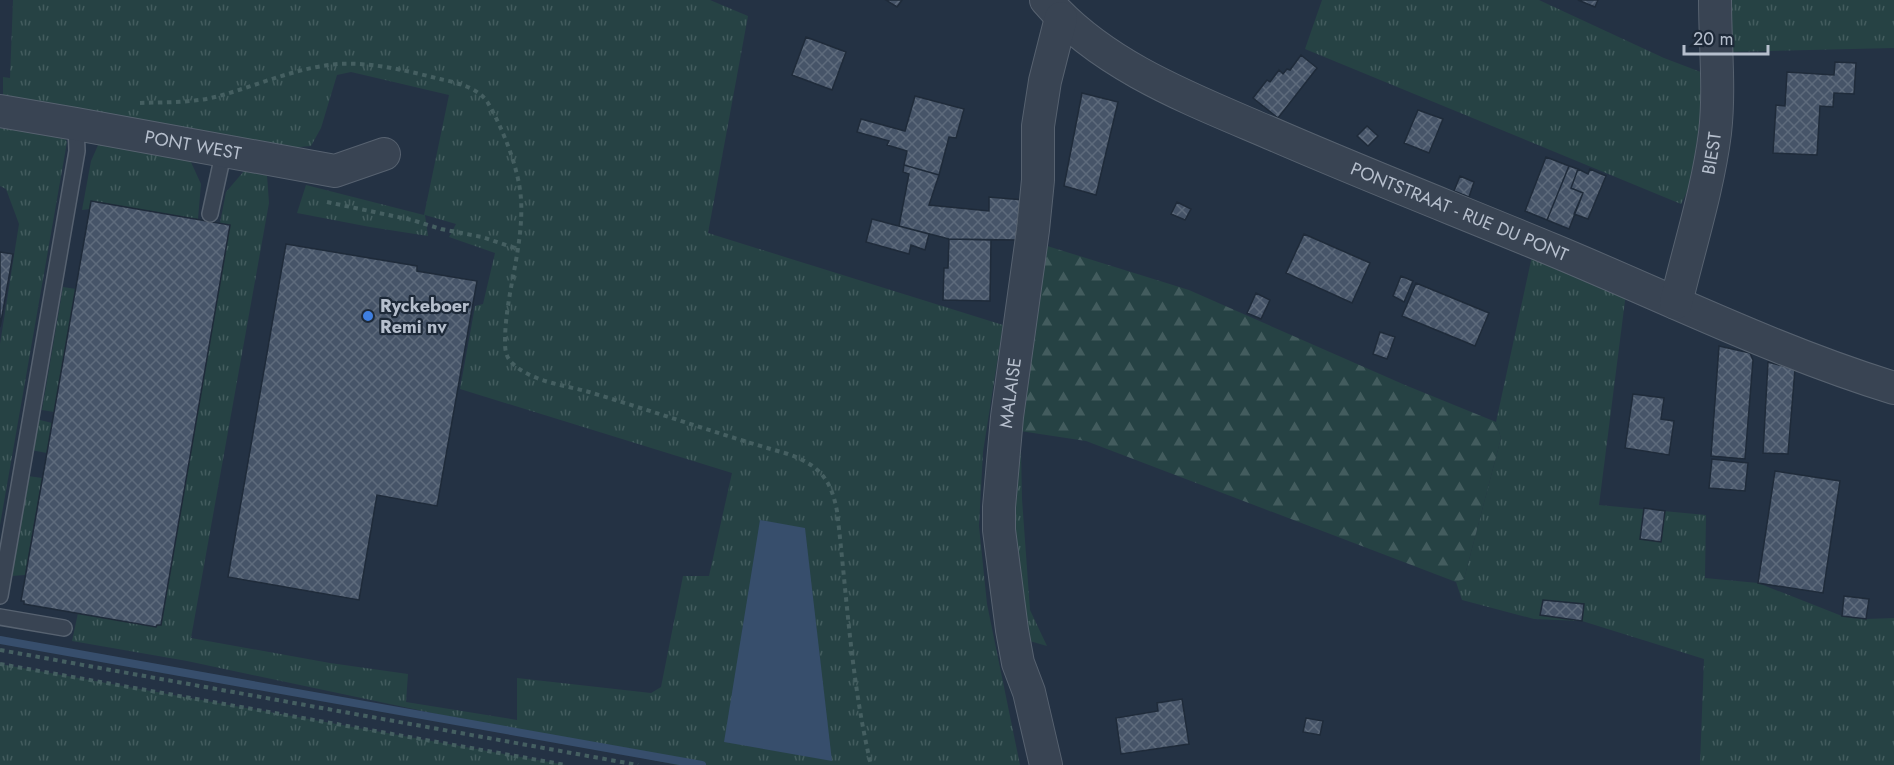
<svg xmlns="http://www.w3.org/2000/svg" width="1894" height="765" font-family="Jost,sans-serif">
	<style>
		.grass { fill: url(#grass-tufts) }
		.forest { fill: url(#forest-firs) }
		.water { fill: #374e6c }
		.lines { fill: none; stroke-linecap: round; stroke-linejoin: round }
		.stream { stroke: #374e6c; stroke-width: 8 }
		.building { fill: url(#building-cross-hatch); stroke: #1f2b3a; stroke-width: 1.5 }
		.lane-casing { stroke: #576270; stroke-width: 18 }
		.street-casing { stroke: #576270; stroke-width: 34 }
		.path { stroke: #455f61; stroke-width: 4; stroke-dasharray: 4.5 4.5; stroke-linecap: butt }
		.lane { stroke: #394453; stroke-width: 15 }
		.street { stroke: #394453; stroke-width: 32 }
		.shop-dot { fill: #3f7fe0; stroke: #1d2938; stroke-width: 2 }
		.labels { text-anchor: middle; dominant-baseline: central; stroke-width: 4.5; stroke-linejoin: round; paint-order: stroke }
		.street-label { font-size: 18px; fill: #b6bfcd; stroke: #1d2938 }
		.poi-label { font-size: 18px; font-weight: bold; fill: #b6bfcd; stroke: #1d2938; text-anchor: start }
	</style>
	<defs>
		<pattern id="grass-tufts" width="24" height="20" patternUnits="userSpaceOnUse" patternTransform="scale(1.5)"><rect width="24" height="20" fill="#264244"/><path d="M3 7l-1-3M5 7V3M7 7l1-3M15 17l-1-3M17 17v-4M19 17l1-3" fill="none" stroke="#435c5e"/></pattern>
		<pattern id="forest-firs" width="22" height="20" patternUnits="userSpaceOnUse" patternTransform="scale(1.5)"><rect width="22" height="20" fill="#264244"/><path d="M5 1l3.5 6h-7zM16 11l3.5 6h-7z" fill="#435c5e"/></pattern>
		<pattern id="building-cross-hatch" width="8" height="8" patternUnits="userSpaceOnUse" patternTransform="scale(1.5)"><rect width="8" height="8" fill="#465468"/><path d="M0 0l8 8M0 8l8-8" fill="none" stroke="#5e6b7c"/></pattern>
	</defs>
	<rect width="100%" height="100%" fill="#243244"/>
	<path class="grass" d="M13 0H710L748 16 708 233 1003 325 983 452 979 526 987 604 1020 765H677L187 661 72 641 78 613 156 627 157 625H161L230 225 220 223 226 192 244 171 267 175 269 203 191 638 330 663 408 674 406 702 517 720V678L651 693 661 687 683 576H709L732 473 460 389 475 306 483 304 495 253 449 237 456 224 425 215 428 236 370 227 297 213 306 185 424 215 449 95 351 72 337 75 321 128 311 146 266 150 3 96V77L10 78Z
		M1322 0H1539L1664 58 1706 74 1691 184 1681 204 1305 49Z
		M1724 0H1894V48L1726 52Z
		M0 124 63 136 67 142 0 525V344L19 224 6 189 0 186Z
		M99 143 190 160 201 184 198 219 92 201 90 209 82 210 91 161Z
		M1532 256 1626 293 1599 505 1706 515 1705 578 1758 583 1842 616 1866 619 1894 618V765H1700L1704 659 1582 621 1534 619 1462 600 1456 582 1464 579 1501 438 1496 422Z
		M63 287 76 289 54 412 42 410Z
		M36 419 52 423 47 453 31 450Z
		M1012 449 1021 450 1022 499 1030 610 1047 646 1026 640 1014 604Z
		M28 476 42 478 25 575 11 576Z
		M0 664 566 765H0Z"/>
	<path class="forest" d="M1044 245 1189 290 1405 385 1496 422 1501 438 1464 579 1456 582 1086 441 1020 431Z"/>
	<path class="water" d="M760 520 805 528 832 761 724 742Z"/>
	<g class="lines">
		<path class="stream" d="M0 640 702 765"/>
	</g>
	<path class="building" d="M886 0H902L897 7Z
		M1578 0H1598L1595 7Z
		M806 37 846 52 832 90 792 75Z
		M1301 55 1317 68 1278 118 1253 98 1267 80 1270 82 1279 70 1283 74 1287 69 1290 70Z
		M1835 62 1856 63 1854 94 1834 93 1833 107 1820 106 1817 155 1773 153 1776 105 1785 106 1787 72 1834 75Z
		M1082 93 1118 102 1096 195 1064 186Z
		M915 96 964 109 956 138 949 137 939 175 904 165 907 151 887 145 889 141 857 132 861 119 905 131Z
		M1418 110 1443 119 1429 153 1404 143Z
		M1367 126 1378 136 1368 146 1357 136Z
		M1546 157 1569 166 1547 220 1525 211Z
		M904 165 939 175 929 205 989 211V197L1025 200 1020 240 949 239 899 226 909 174 903 172Z
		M1569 166 1578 169 1571 188 1583 193 1569 229 1547 220Z
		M1578 169 1588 174 1590 169 1606 176 1588 219 1574 214 1583 193 1571 188Z
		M1460 176 1474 182 1469 197 1454 191Z
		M91 201 230 225 161 625H157L156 627 24 604V601H21Z
		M1177 202 1191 209 1185 220 1171 214Z
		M872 219 929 234 925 250 911 245 909 254 866 242Z
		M1304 234 1370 263 1352 303 1286 273Z
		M949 239 991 240 990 301 943 300 944 268H948Z
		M286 244 417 266V271L477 281 437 506 377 495 359 600 228 577Z
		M0 252 13 254 0 327Z
		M1401 276 1413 281 1404 302 1393 296Z
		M1416 283 1489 313 1475 346 1402 316Z
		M1256 293 1270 300 1261 319 1247 313Z
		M1380 332 1395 337 1387 359 1373 354Z
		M1719 346 1750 353 1753 360 1745 459 1711 456Z
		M1768 362 1795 369 1788 454 1763 453Z
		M1633 394 1664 398 1661 419 1674 421 1669 455 1625 448Z
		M1712 459 1748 463 1745 491 1709 488Z
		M1775 471 1840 481 1823 593 1758 583Z
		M1644 508 1665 511 1661 542 1640 539Z
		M1844 596 1869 599 1866 619 1842 616Z
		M1543 600 1584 604 1582 621 1540 615Z
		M1182 699 1189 744 1121 754 1116 718 1158 711 1157 703Z
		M1306 718 1323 721 1320 735 1303 732Z"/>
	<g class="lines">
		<defs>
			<path id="lane" d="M210 214 224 150
				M0 596 77 151 76 124
				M0 617 64 628"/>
			<g id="street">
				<path id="s1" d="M1046 0C1102 66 1193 100 1270 133 1364 174 1459 211 1553 250 1666 297 1777 352 1894 388"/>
				<path id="s2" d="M0 111 76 124 335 171 384 154"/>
				<path id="s3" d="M1676 303C1689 248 1708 189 1715 133 1720 89 1715 44 1715 0"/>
				<path id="s4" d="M1046 765 1029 692 1018 663 1012 630 999 530V507L1007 417 1033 230 1038 180V126L1045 81 1061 18"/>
			</g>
		</defs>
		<use href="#lane" class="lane-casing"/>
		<use href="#street" class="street-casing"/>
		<path class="path" d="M140 103C166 102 194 103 219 96 259 85 297 67 339 64 372 62 408 71 440 79 457 83 478 87 488 103 503 129 519 169 521 199 524 248 505 294 505 342 505 350 506 357 512 363 532 382 564 385 589 392 656 412 721 435 788 454 819 465 831 479 837 511 847 596 851 682 871 765
			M327 202 412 220 441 229 482 237 518 249
			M0 650 638 765
			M0 664 566 765"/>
		<use href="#lane" class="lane"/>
		<use href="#street" class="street"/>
	</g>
	<circle class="shop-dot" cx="368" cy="316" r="6"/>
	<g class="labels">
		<g class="street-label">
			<text stroke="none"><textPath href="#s2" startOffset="196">PONT WEST</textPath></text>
			<text stroke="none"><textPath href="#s3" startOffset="154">BIEST</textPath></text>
			<text stroke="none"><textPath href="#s1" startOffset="468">PONTSTRAAT - RUE DU PONT</textPath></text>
			<text stroke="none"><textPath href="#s4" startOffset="378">MALAISE</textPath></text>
		</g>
		<g class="poi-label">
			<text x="380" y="306">Ryckeboer<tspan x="380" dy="21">Remi nv</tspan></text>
		</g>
	</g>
	<path d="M1684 45v9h84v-9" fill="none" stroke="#b6bfcd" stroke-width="3"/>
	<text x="1693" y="45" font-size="18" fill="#b6bfcd" stroke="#1d2938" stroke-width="4.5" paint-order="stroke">20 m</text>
</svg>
